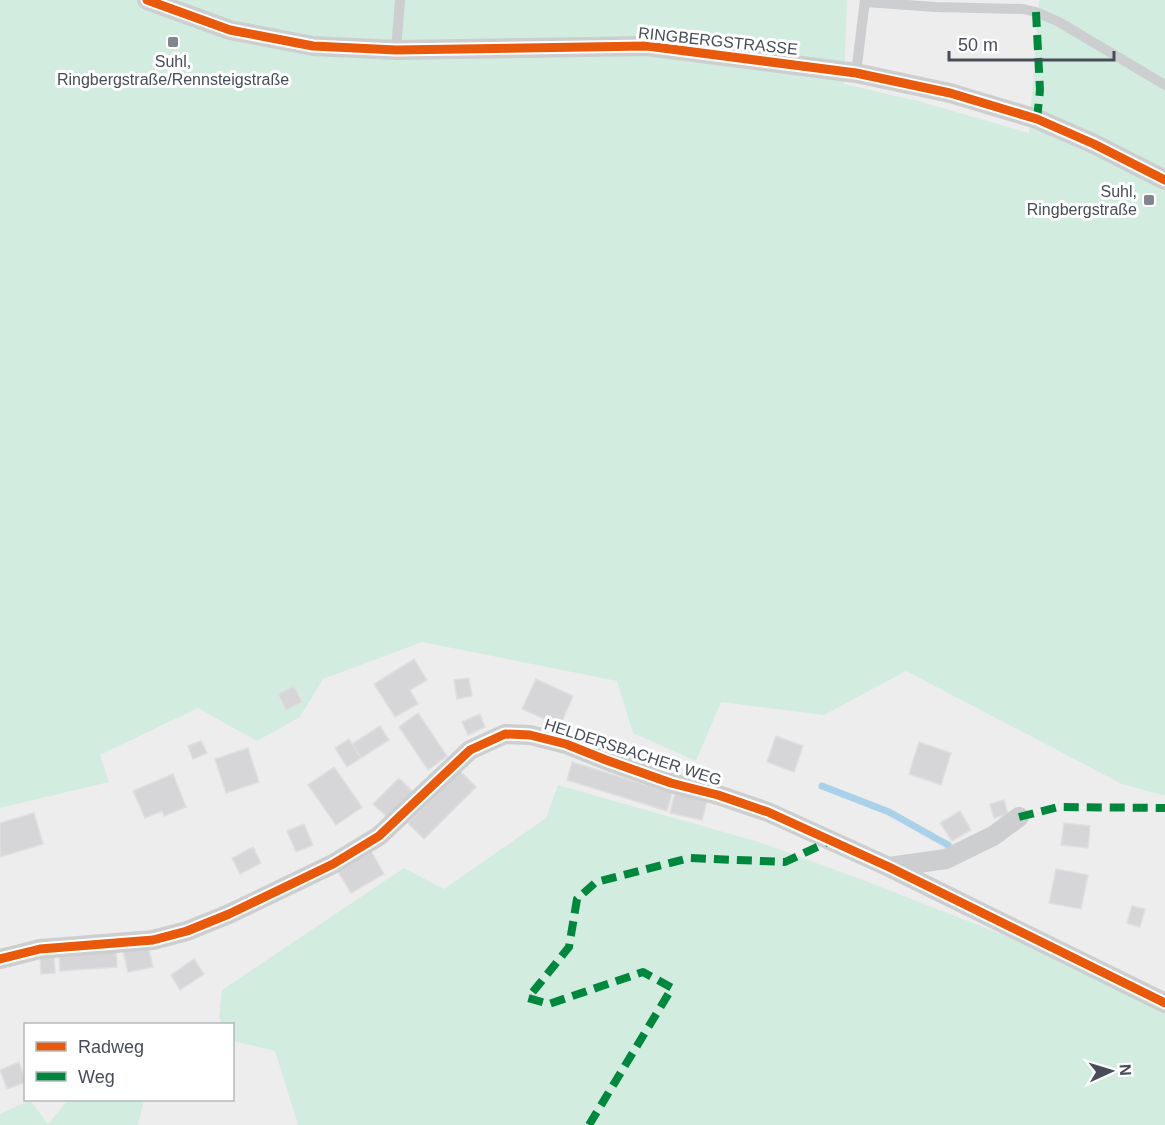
<svg xmlns="http://www.w3.org/2000/svg" width="1165" height="1125" font-family="Arial,sans-serif">
	<style>
		.green { fill: #d2ece0 }
		.lines { fill: none; stroke-linecap: round; stroke-linejoin: round }
		.stream { stroke: #a9d1e9; stroke-width: 7 }
		.building { fill: #d6d5d7; stroke: #dfdfe0; stroke-width: 1.5 }
		.service { stroke: #ccced0; stroke-width: 10 }
		.minor { stroke: #ccced0; stroke-width: 20 }
		.quiet { stroke: #00873e; stroke-width: 8; stroke-dasharray: 15 8; stroke-linecap: butt }
		.cycleway-casing { stroke: #fff; stroke-width: 13 }
		.cycleway { stroke: #e8590c; stroke-width: 9 }
		.poi-dot { fill: #81858d; stroke: #fff; stroke-width: 2 }
		.labels { text-anchor: middle; dominant-baseline: central; stroke-width: 6; stroke-linejoin: round; paint-order: stroke }
		.street-label { font-size: 16px; fill: #464d59; stroke: #fff }
		.poi-label { font-size: 16px; fill: #464d59; stroke: #fff }
	</style>
	<rect width="100%" height="100%" fill="#eeeded"/>
	<path class="green" d="M0 0H847L844 84 918 101 1029 133 1039 0H1165V796L1122 784 906 671 824 715 721 702 696 761 633 733 617 681 422 642 323 679 300 717 257 741 198 708 100 755 109 782 0 808Z
		M558 785 759 842 868 882 1014 939 1165 1013V1125H298L275 1051 233 1041 232 1024H222L219 1017 222 990 404 868 444 889 546 818Z
		M30 1100 48 1124 68 1100H144L138 1125H0V1114Z"/>
	<g class="lines">
		<path class="stream" d="M822 786 889 812 948 845"/>
	</g>
	<path class="building" d="M414 659 427 680 410 690 418 704 395 717 374 684Z
		M469 678 472 696 457 699 454 680Z
		M536 679 573 696 560 726 522 709Z
		M294 686 302 702 286 710 278 694Z
		M418 713 447 756 428 770 399 727Z
		M480 714 485 727 468 735 462 722Z
		M380 726 389 740 361 758 352 744Z
		M776 736 803 746 794 772 767 762Z
		M349 739 361 758 347 767 335 748Z
		M201 741 207 753 193 759 188 746Z
		M919 742 951 753 941 785 909 774Z
		M248 748 259 782 226 793 215 759Z
		M572 762 672 793 667 811 567 780Z
		M334 767 362 807 336 825 308 785Z
		M460 771 476 787 424 839 408 823Z
		M173 774 186 807 164 816 162 811 145 818 133 791Z
		M399 778 414 793 388 818 373 804Z
		M675 793 707 801 702 820 670 813Z
		M1004 800 1008 814 994 818 990 804Z
		M960 811 971 830 952 841 940 823Z
		M34 813 43 844 0 857V823Z
		M1064 823 1090 826 1088 848 1061 845Z
		M304 824 313 845 296 852 287 831Z
		M253 847 261 863 240 874 232 858Z
		M371 851 384 874 351 893 337 870Z
		M1056 869 1088 875 1081 909 1049 903Z
		M1132 906 1145 909 1140 927 1127 923Z
		M148 946 153 967 128 972 123 951Z
		M116 948 117 967 60 971 59 952Z
		M54 953 55 973 41 974 40 954Z
		M194 959 204 974 180 990 171 975Z
		M19 1062 26 1082 7 1089 0 1070Z"/>
	<g class="lines">
		<path class="service" d="M866 2 935 7 1023 9 1036 12 1059 22 1165 85
			M396 50 400 0
			M856 73 865 0"/>
		<path class="minor" d="M147 0 230 30 313 46 396 50 647 46 856 73 950 93 1037 119 1094 144 1165 180
			M889 867 946 859 993 836 1019 817
			M0 959 40 949 153 940 187 931 229 914 333 864 379 836 470 750 505 734 530 735 566 744 606 760 671 783 718 795 768 812 889 867 1165 1003"/>
		<path class="quiet" d="M1036 12 1040 90 1037 119
			M1019 817 1058 807 1165 808
			M589 1125 672 988 643 972 549 1004 528 998 569 947 577 899 596 882 689 858 785 862 830 841"/>
		<defs>
			<path id="cycleway" d="M147 0 230 30 313 46 396 50 647 46 856 73 950 93 1037 119 1094 144 1165 180
				M0 959 40 949 153 940 187 931 229 914 333 864 379 836 470 750 505 734 530 735 566 744 606 760 671 783 718 795 768 812 889 867 1165 1003"/>
		</defs>
		<use href="#cycleway" class="cycleway-casing"/>
		<use href="#cycleway" class="cycleway"/>
	</g>
	<g class="poi-dot">
		<rect x="167" y="36" width="12" height="12" rx="3"/>
		<rect x="1143" y="194" width="12" height="12" rx="3"/>
	</g>
	<g class="labels">
		<g class="street-label">
			<text transform="translate(718 41) rotate(6)">RINGBERGSTRASSE</text>
			<text transform="translate(633 752) rotate(18)">HELDERSBACHER WEG</text>
		</g>
		<g class="poi-label">
			<text x="173" y="61">Suhl,<tspan x="173" dy="18">Ringbergstraße/Rennsteigstraße</tspan></text>
			<text x="1137" y="191" text-anchor="end">Suhl,<tspan x="1137" dy="18">Ringbergstraße</tspan></text>
		</g>
	</g>
	<rect x="24" y="1023" width="210" height="78" fill="#ffffff" stroke="#b5b8bd" stroke-width="1.5"/>
	<rect x="36" y="1042" width="30" height="9" fill="#e8590c" stroke="#b5b8bd" stroke-width="1.5"/>
	<text x="78" y="1053" font-size="18" fill="#464d59">Radweg</text>
	<rect x="36" y="1072" width="30" height="9" fill="#00873e" stroke="#b5b8bd" stroke-width="1.5"/>
	<text x="78" y="1083" font-size="18" fill="#464d59">Weg</text>
	<g transform="translate(1111 1071) rotate(86)" stroke="#ffffff" stroke-width="4.5" paint-order="stroke">
	<path d="M0-4.5L10 22L0 15L-10 22Z" fill="#464d59"/>
	<text y="-9" font-size="16" font-weight="bold" text-anchor="middle" fill="#464d59">N</text>
	</g>
	<path d="M949 51v9h165v-9" fill="none" stroke="#464d59" stroke-width="3"/>
	<text x="958" y="51" font-size="18" fill="#464d59" stroke="#ffffff" stroke-width="4.5" paint-order="stroke">50 m</text>
</svg>
